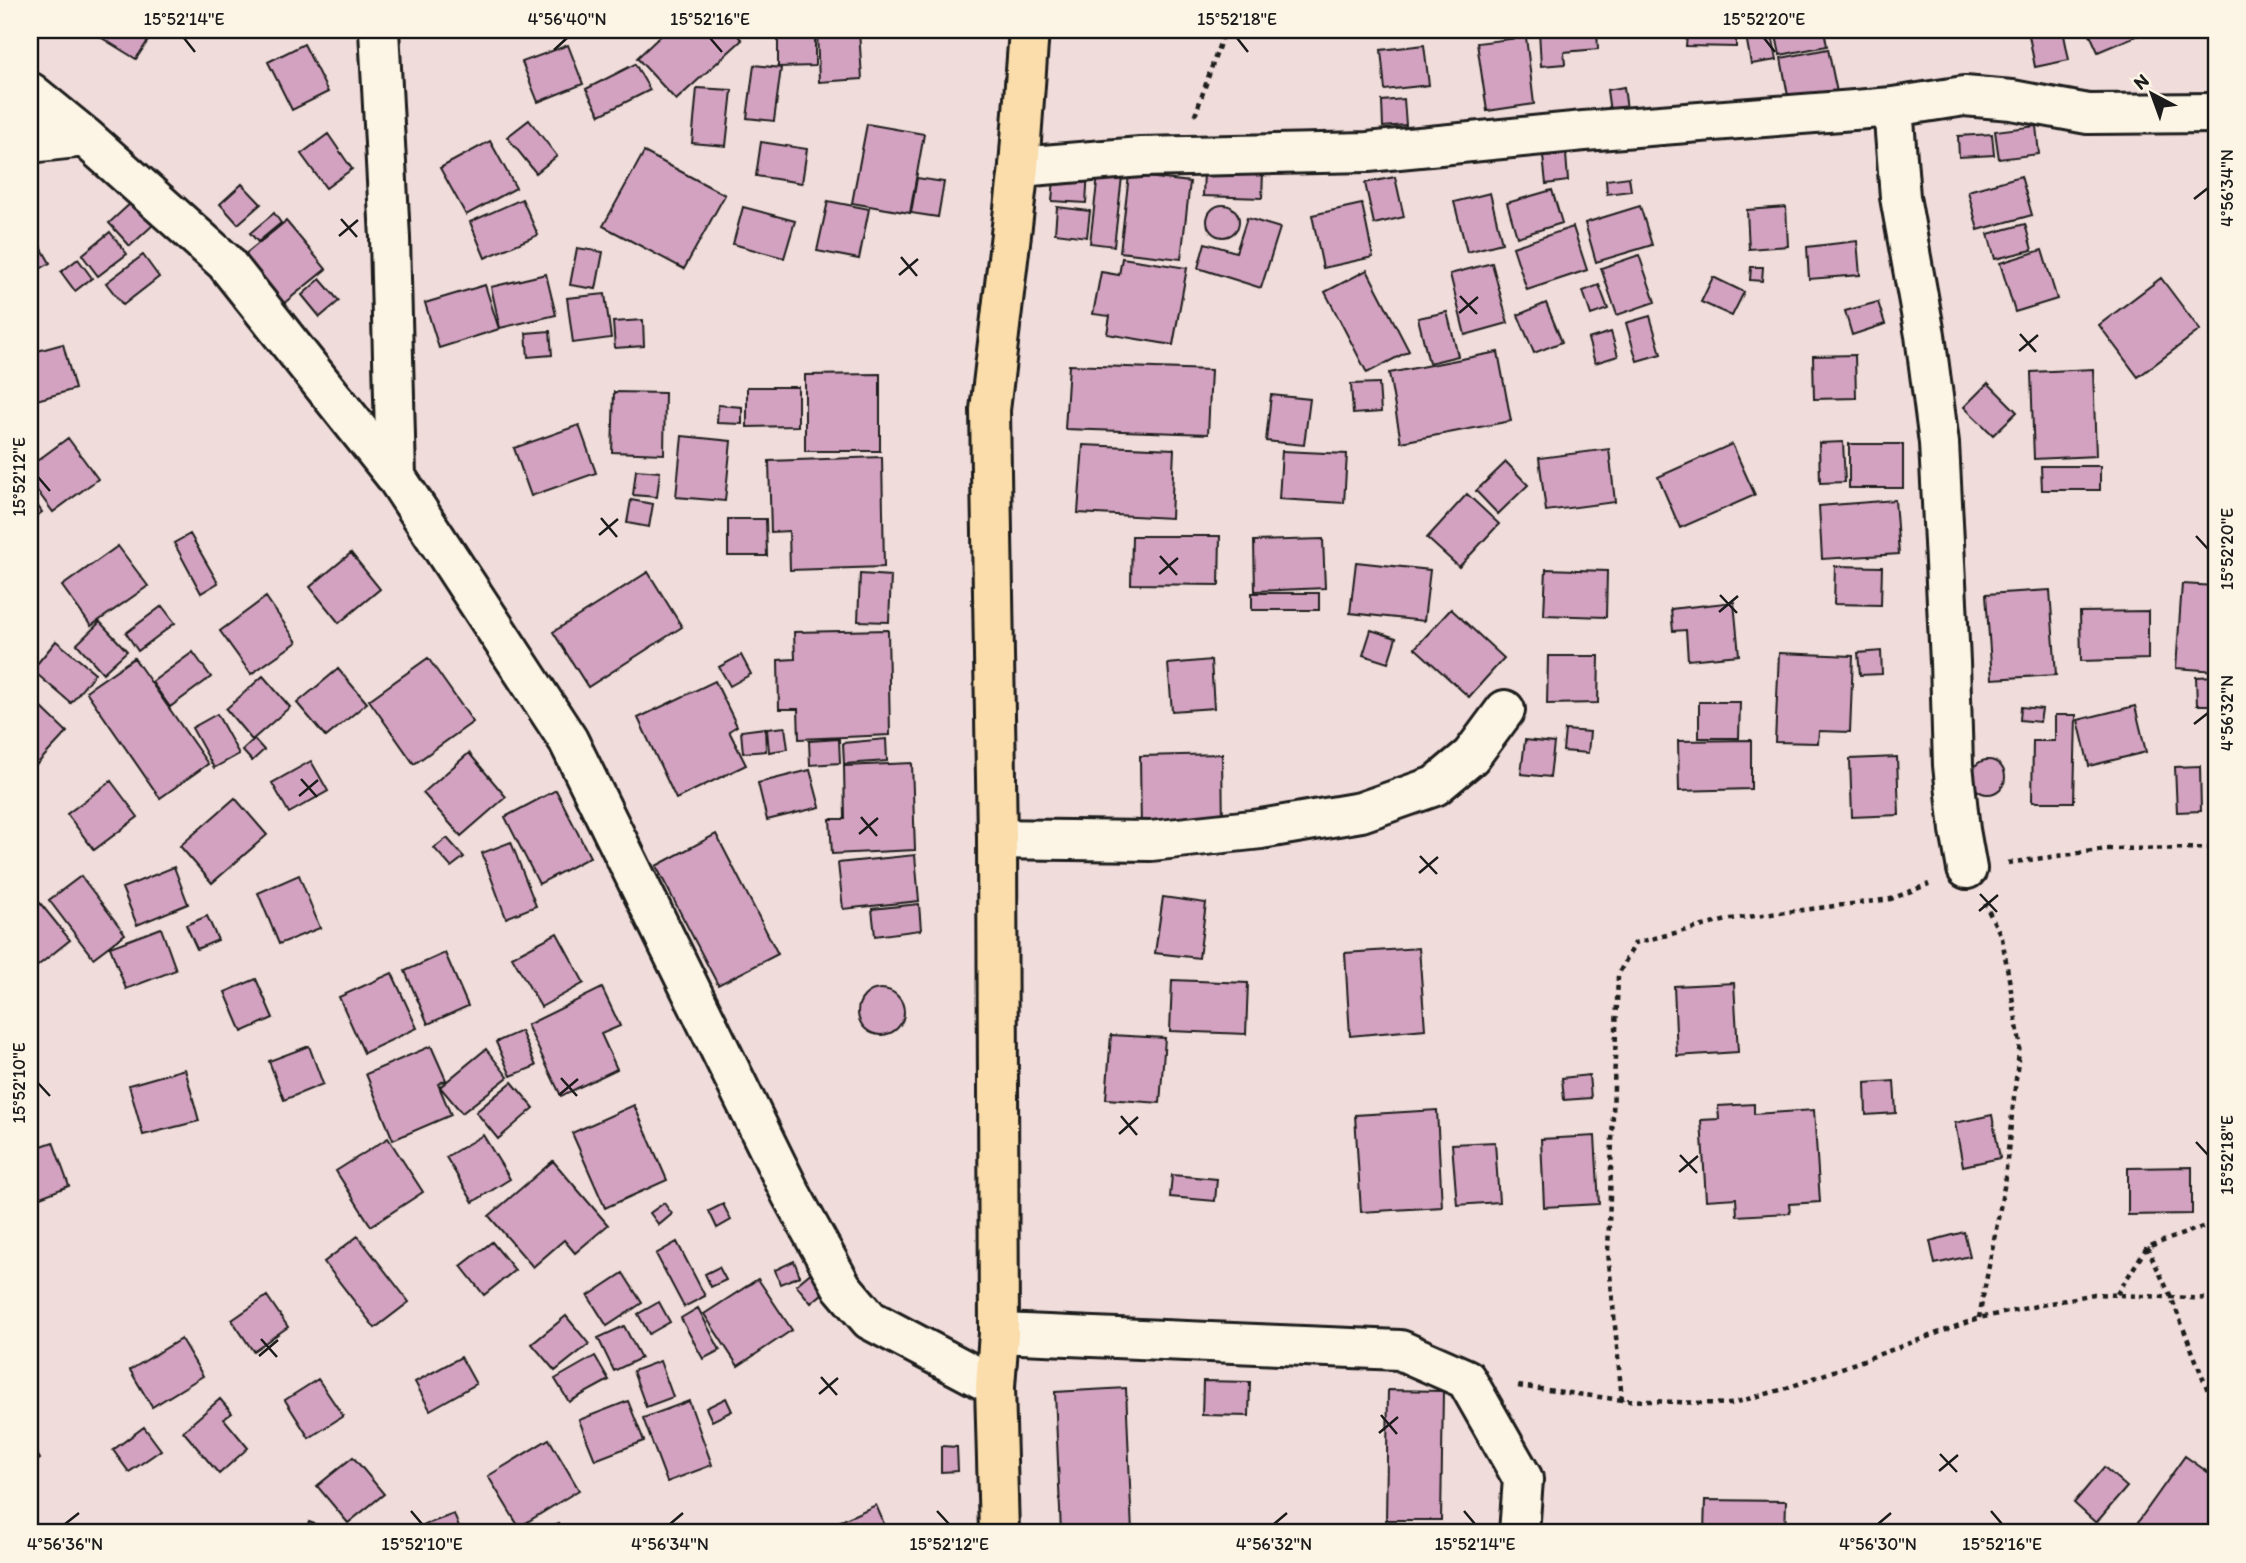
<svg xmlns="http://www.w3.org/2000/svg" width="2246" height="1563" font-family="Itim,sans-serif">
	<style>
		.building { fill: #d3a2c0; stroke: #1c1c1c; stroke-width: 2 }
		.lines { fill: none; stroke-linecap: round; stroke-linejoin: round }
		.minor-casing { stroke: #1c1c1c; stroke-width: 44 }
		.primary-casing { stroke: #1c1c1c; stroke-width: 44 }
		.path { stroke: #1c1c1c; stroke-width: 4.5; stroke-dasharray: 5 5; stroke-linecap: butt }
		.minor { stroke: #fcf5e5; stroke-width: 38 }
		.primary { stroke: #faddab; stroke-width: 38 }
		.ticks { fill: none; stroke: #1c1c1c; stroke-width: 2.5 }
		.neatline { fill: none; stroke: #1c1c1c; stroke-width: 2.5 }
		.ticks-label { font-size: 18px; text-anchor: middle; fill: #1c1c1c }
	</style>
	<rect width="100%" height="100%" fill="#f0dcda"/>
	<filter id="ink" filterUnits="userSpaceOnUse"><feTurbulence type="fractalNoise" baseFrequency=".0143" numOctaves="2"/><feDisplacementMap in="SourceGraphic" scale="14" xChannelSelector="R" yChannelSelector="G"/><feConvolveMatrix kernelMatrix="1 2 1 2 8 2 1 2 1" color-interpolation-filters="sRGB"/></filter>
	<g filter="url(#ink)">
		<path class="building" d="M89 30H155L136 59Z
			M667 30H732L742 40 676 100 637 58Z
			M817 30H859L862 79 819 82Z
			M1539 30H1597L1598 49 1564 52 1565 64 1541 66Z
			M1660 30H1736V47L1686 46 1687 36 1660 35Z
			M1745 30H1771L1777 60 1751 64Z
			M1775 30H1824L1827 46 1780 55Z
			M2028 30H2063L2069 60 2035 67Z
			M2088 30H2150L2098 52Z
			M815 37V66L778 67V38Z
			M1526 37 1534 104 1487 111 1477 43Z
			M304 44 328 92 292 110 268 62Z
			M568 45 583 84 538 102 522 62Z
			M1424 45 1429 85 1385 90 1381 50Z
			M1828 49 1839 102 1791 112 1781 58Z
			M635 64 650 90 600 115 586 89Z
			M754 65 781 68 774 121 747 118Z
			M1624 87 1627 110 1610 112 1607 90Z
			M697 88 732 90 726 146 692 143Z
			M1404 99 1406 125 1383 127 1382 101Z
			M529 120 557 156 536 173 507 137Z
			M867 124 924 134 910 213 852 203Z
			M2036 126 2039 154 1999 159 1995 131Z
			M328 134 352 169 326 188 301 154Z
			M1992 134 1994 155 1959 157 1958 136Z
			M490 141 516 188 466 215 440 168Z
			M761 142 807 149 802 183 756 176Z
			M644 152 725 195 684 269 603 226Z
			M1566 154 1568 181 1546 184 1543 156Z
			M34 164 36 180H30V165Z
			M1055 168 1088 170 1086 203 1052 201Z
			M1204 171 1263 172 1262 198 1203 196Z
			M1098 175 1122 177 1114 246 1090 243Z
			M1129 175 1190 182 1181 259 1120 252Z
			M2021 176 2032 215 1978 230 1968 191Z
			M1395 177 1404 217 1374 224 1365 183Z
			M1629 177 1631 191 1607 194 1606 180Z
			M917 178 944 182 938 217 911 213Z
			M242 184 261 204 238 224 220 204Z
			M1552 190 1562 223 1517 237 1507 203Z
			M1490 193 1502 243 1467 252 1454 202Z
			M522 199 538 235 485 258 470 222Z
			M828 201 869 209 859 259 817 251Z
			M132 202 153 225 130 246 109 223Z
			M1362 204 1373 257 1323 268 1312 215Z
			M1207 221a16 16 0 1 1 32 0a16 16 0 1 1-32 0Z
			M1640 206 1652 245 1596 262 1585 223Z
			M743 207 795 221 784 258 733 244Z
			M1057 207 1090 211 1087 237 1055 233Z
			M1786 207 1788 246 1749 249 1747 210Z
			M274 213 281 223 258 242 250 233Z
			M1247 218 1280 228 1261 288 1198 268 1205 243 1236 252Z
			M286 221 326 269 283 304 243 256Z
			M2025 224 2032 250 1995 259 1988 234Z
			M1573 227 1587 270 1527 290 1513 247Z
			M30 228 50 263 30 275Z
			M110 232 127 254 98 276 82 255Z
			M1857 241 1860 275 1809 279 1807 247Z
			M577 248 603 252 596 289 570 285Z
			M2042 250 2057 299 2015 312 2000 263Z
			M143 255 159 277 123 305 106 283Z
			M1639 255 1655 302 1617 315 1601 268Z
			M1122 258 1187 268 1173 345 1107 334 1110 316 1093 314 1101 272 1119 275Z
			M78 259 92 278 75 291 61 272Z
			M1492 263 1508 323 1465 335 1450 274Z
			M1751 267H1763L1762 281 1750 280Z
			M1367 270 1409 351 1367 373 1325 292Z
			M546 274 556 315 500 328 491 287Z
			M1713 277 1744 292 1732 316 1701 302Z
			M2161 278 2200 330 2138 377 2099 325Z
			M320 279 339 301 320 317 302 295Z
			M485 285 499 329 439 348 425 303Z
			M1599 285 1608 309 1591 315 1583 291Z
			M605 294 611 338 573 343 567 298Z
			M1878 302 1885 324 1852 335 1845 311Z
			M1546 303 1562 342 1534 353 1518 315Z
			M1447 312 1458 356 1429 363 1418 318Z
			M1650 316 1661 354 1637 361 1626 323Z
			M643 320 644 346 615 348 613 322Z
			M550 331 552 355 528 357 526 333Z
			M1611 332 1618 356 1595 363 1588 339Z
			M63 344 75 389 30 402V353Z
			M1498 352 1511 421 1401 442 1389 373Z
			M1855 355 1856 398 1814 399 1813 356Z
			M1069 365 1211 370 1208 434 1065 429Z
			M2093 369 2096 456 2034 459 2031 372Z
			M880 374V451H805V375Z
			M1379 383 1381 412 1353 414 1351 384Z
			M1988 383 2017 412 1993 435 1964 407Z
			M747 387H798V426L747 427Z
			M614 392 665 393 664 454 612 452Z
			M1271 395 1310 399 1304 445 1266 441Z
			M718 405 742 407V424L717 423Z
			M579 425 596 473 531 496 514 448Z
			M682 436 731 441 725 501 676 497Z
			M68 438 98 479 53 512 30 481V466Z
			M1843 442 1845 482 1820 483 1819 443Z
			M1732 444 1755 495 1680 528 1658 477Z
			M1849 444H1903V488H1849Z
			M1083 445 1174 449 1171 518 1078 513Z
			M1609 449 1615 502 1546 511 1539 458Z
			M1282 451 1347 454 1344 503 1279 499Z
			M882 457 884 567 790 570 789 531 771 532 769 461Z
			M1506 462 1528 485 1498 514 1476 491Z
			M2041 466H2100V490H2042Z
			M636 470 660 472 657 497 633 495Z
			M1467 494 1499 524 1459 567 1427 538Z
			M30 495 42 512 30 521Z
			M631 500 653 504 649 527 627 523Z
			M1895 500 1899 554 1822 559 1819 506Z
			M728 519H766L767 556H728Z
			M190 534 218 583 201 593 174 543Z
			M1132 536H1220L1219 585 1131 584Z
			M1323 539 1325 588 1255 591 1254 541Z
			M118 546 148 586 91 626 62 586Z
			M351 553 380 589 339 623 310 587Z
			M1356 562 1430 570 1424 621 1350 613Z
			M1835 566 1882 567 1881 605 1834 604Z
			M1546 569 1607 571 1606 617 1544 615Z
			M648 572 682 627 588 687 553 632Z
			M860 574 891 576 889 622 858 621Z
			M2182 584 2216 586V671L2176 668Z
			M2050 590 2056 675 1992 679 1986 594Z
			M1252 593H1319V610H1252Z
			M266 597 297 642 251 674 220 631Z
			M1734 602 1739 655 1688 660 1686 630 1673 631 1671 609Z
			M162 606 175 623 138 651 126 633Z
			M1451 609 1504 658 1469 697 1415 648Z
			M2148 611V659L2081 661 2080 612Z
			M100 622 127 651 103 673 77 644Z
			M888 630 890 735 799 739 798 709H779L778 660 795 659 794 632Z
			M1371 630 1396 638 1388 663 1363 655Z
			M56 641 95 673 71 703 32 670Z
			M1881 651 1882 674 1860 675 1858 653Z
			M193 652 211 677 170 707 152 682Z
			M1779 653 1853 656 1850 732 1819 731 1818 743 1775 742Z
			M741 655 751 674 730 686 719 667Z
			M1548 656H1599L1598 703 1547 704Z
			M134 658 208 764 160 798 86 691Z
			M428 658 473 722 414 764 369 700Z
			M1211 660 1214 708 1172 711 1168 664Z
			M338 669 367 703 326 737 297 703Z
			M263 676 290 707 252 740 226 709Z
			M2216 676V705H2197L2196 677Z
			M715 681 737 726 729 731 746 765 676 799 638 718Z
			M1699 702H1740L1739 738H1699Z
			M2135 706 2146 752 2089 766 2078 720Z
			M41 707 67 732 37 764 30 758V719Z
			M2021 707 2042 709 2040 722 2020 720Z
			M217 714 239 754 214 768 192 728Z
			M2055 715H2076L2074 802H2032L2033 741H2055Z
			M785 727 788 749 769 752 767 729Z
			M765 728 766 751 743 753 741 731Z
			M1565 730 1590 732 1588 753 1563 751Z
			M254 739 264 750 252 761 242 750Z
			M839 739 840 763 810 765 809 741Z
			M886 739 887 761 844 764 843 743Z
			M1525 740 1554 743 1550 777 1521 774Z
			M1751 740V789L1679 791 1678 741Z
			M469 753 506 797 461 836 423 793Z
			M1222 754 1223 828 1141 831 1140 756Z
			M1897 757 1899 815 1852 817 1850 759Z
			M1971 777a17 17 0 1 1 34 0a17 17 0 1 1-34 0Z
			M311 761 328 791 289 813 272 783Z
			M912 763 915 850 832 854 830 819H845L844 766Z
			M2200 766 2201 811 2177 812 2175 767Z
			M810 770 820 807 767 820 758 783Z
			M111 781 138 817 94 850 67 814Z
			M556 790 590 857 539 884 505 817Z
			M235 798 267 835 212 883 180 846Z
			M716 834 778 954 718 985 656 866Z
			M447 838 464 857 451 867 434 848Z
			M511 842 536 906 506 918 482 853Z
			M915 855 919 901 843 909 838 863Z
			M174 867 188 904 137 925 122 888Z
			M299 875 320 928 279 944 258 893Z
			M81 876 125 934 93 958 49 900Z
			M1163 897 1206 903 1199 958 1155 953Z
			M40 903 70 940 30 972V911Z
			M919 904 921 930 875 936 872 909Z
			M207 916 218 940 197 949 186 925Z
			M161 928 176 970 126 989 110 947Z
			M557 933 584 983 541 1007 512 957Z
			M1419 948 1425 1029 1350 1036 1345 953Z
			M445 953 468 1006 428 1024 405 971Z
			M392 973 417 1028 364 1053 339 997Z
			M256 979 273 1018 242 1032 225 992Z
			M1172 980 1248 983 1246 1034 1170 1031Z
			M1734 983 1738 1052 1677 1056 1674 986Z
			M602 988 620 1026 601 1034 617 1069 561 1096 527 1025Z
			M858 1012a23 23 0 1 1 46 0a23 23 0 1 1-46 0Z
			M521 1031 536 1066 511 1076 496 1042Z
			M1111 1035 1165 1038 1160 1103 1106 1099Z
			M309 1046 323 1084 284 1100 269 1061Z
			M431 1046 446 1080 438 1084 451 1115 393 1140 366 1074Z
			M486 1049 508 1077 462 1113 440 1087Z
			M185 1069 199 1121 143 1135 129 1085Z
			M1589 1075 1591 1098 1564 1100 1562 1078Z
			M1894 1081 1896 1113 1866 1115 1865 1083Z
			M512 1082 534 1108 498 1139 476 1112Z
			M1754 1104V1114L1814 1110 1820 1202 1789 1204 1790 1213 1737 1216 1736 1198 1706 1200 1701 1120 1719 1119 1718 1106Z
			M634 1105 667 1180 605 1208 572 1133Z
			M1437 1110 1442 1207 1361 1212 1355 1115Z
			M1992 1115 2000 1158 1963 1166 1955 1123Z
			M483 1135 510 1179 473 1202 446 1157Z
			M1595 1136 1599 1204 1544 1207 1541 1139Z
			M388 1138 423 1192 371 1226 336 1171Z
			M53 1142 69 1186 30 1201V1150Z
			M1495 1142 1499 1202 1457 1205 1452 1144Z
			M553 1161 608 1225 575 1253 564 1240 533 1267 489 1216Z
			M2192 1167V1214L2128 1215V1168Z
			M1172 1175 1217 1179 1215 1201 1170 1197Z
			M664 1203 672 1214 659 1225 650 1213Z
			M723 1204 731 1220 717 1228 709 1211Z
			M1964 1232 1970 1256 1935 1264 1930 1241Z
			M358 1236 409 1302 375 1328 324 1262Z
			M492 1242 515 1270 484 1295 461 1266Z
			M677 1242 705 1296 684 1307 656 1254Z
			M794 1261 800 1276 780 1284 775 1270Z
			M719 1267 726 1280 711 1287 705 1274Z
			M813 1271 828 1289 811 1303 796 1285Z
			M623 1273 642 1303 607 1326 588 1296Z
			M758 1279 792 1330 738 1366 704 1314Z
			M267 1296 288 1327 253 1351 232 1320Z
			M659 1302 670 1322 649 1334 638 1314Z
			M698 1308 720 1350 703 1359 681 1318Z
			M566 1316 589 1344 555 1371 532 1344Z
			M624 1326 641 1358 614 1371 598 1338Z
			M181 1339 203 1376 152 1407 130 1370Z
			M595 1356 609 1380 569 1402 555 1379Z
			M461 1357 476 1384 430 1410 415 1382Z
			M660 1361 673 1397 646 1407 633 1371Z
			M318 1379 343 1416 309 1438 285 1400Z
			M1203 1381 1250 1382 1249 1416 1202 1415Z
			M1126 1388 1132 1533H1061L1055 1392Z
			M1388 1390 1443 1391 1441 1520H1386Z
			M726 1398 732 1411 712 1421 706 1408Z
			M220 1399 232 1413 224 1419 248 1448 219 1474 183 1431Z
			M628 1401 644 1441 595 1460 579 1420Z
			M689 1401 712 1465 667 1482 643 1418Z
			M144 1427 161 1450 129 1472 113 1450Z
			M549 1439 579 1490 519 1527 488 1476Z
			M30 1442 40 1459 30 1466Z
			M941 1446 957 1447 958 1471 941 1472Z
			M2185 1456 2216 1478V1533H2140L2133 1529Z
			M353 1457 384 1494 348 1523 317 1486Z
			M2104 1467 2127 1487 2096 1523 2074 1503Z
			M1705 1500 1786 1501 1785 1533H1704Z
			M876 1505 888 1533H838L834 1524Z
			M454 1514 461 1533H402Z
			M309 1522 339 1533H305Z
			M559 1524 563 1533H537Z"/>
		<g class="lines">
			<defs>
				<path id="minor" d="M379 30 390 238 396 477
					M30 92 85 137 225 262 396 477 568 740 791 1194 842 1287 870 1320 995 1386
					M1893 107 1900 197 1925 335 1939 443 1950 662 1953 765 1960 830 1967 869
					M30 143 85 137
					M1019 167 1141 157 1368 152 1584 131 1893 107 1964 96 2012 100 2088 114 2216 113
					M997 839 1151 841 1261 829 1361 812 1435 786 1471 756 1505 710
					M999 1333 1400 1350 1466 1379 1523 1479 1519 1533"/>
				<path id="primary" d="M999 1533 995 1386 999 1333 997 839 990 410 1019 167 1029 30"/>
			</defs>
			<use href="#minor" class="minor-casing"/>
			<use href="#primary" class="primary-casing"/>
			<path class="path" d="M1222 37 1244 30
				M1194 115 1196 113 1222 37 1217 30
				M2008 863 2107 849 2216 848
				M2147 1247 2171 1297 2216 1411
				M2117 1294 2147 1247 2216 1222
				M1979 1318 2004 1187 2020 1043 2002 938 1985 904
				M1518 1386 1622 1400 1730 1404 1784 1389 1979 1318 2094 1294 2216 1299
				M1622 1400 1608 1252 1618 975 1635 943 1731 919 1891 899 1929 884"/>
			<use href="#minor" class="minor"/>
			<use href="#primary" class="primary"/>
		</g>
	</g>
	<path class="ticks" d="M184 38 195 52M710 38 722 52M1237 38 1248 52M1764 38 1775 52M554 50 567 38M2194 199 2208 188M341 219 357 237M339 236 358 220M901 257 917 276M899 275 918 259M1460 296 1477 314M1459 313 1478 297M2020 334 2036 352M2019 351 2038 335M38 477 50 491M601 518 617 537M599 535 618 519M2196 536 2208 549M1160 556 1177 575M1159 574 1178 558M1720 595 1737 613M1719 612 1738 596M2194 724 2208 713M301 779 317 797M299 796 318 780M861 817 877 836M859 834 878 818M1420 856 1437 874M1419 873 1438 857M1980 894 1997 912M1979 911 1998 895M561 1078 577 1096M38 1083 50 1096M559 1095 578 1079M1121 1116 1137 1135M1119 1134 1138 1117M2196 1142 2208 1155M1680 1155 1697 1173M1679 1172 1698 1156M261 1339 277 1357M259 1356 278 1340M821 1377 837 1395M819 1394 838 1378M1381 1415 1397 1434M1379 1433 1398 1417M1940 1454 1957 1472M1939 1471 1958 1455M411 1511 422 1524M937 1511 949 1524M1464 1511 1475 1524M1991 1511 2002 1524M65 1524 79 1513M670 1524 683 1513M1274 1524 1287 1513M1878 1524 1891 1513"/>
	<rect width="2246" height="1563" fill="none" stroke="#fcf5e5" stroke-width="77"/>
	<g transform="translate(2152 94) rotate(319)" stroke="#fcf5e5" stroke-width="5" paint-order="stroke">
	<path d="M0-5L12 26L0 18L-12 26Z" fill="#1c1c1c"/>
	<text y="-10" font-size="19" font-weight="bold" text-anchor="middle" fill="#1c1c1c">N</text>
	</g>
	<rect x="38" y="38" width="2170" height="1486" class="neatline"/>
	<g class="ticks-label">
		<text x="184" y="25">15°52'14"E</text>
		<text x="567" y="25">4°56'40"N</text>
		<text x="710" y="25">15°52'16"E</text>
		<text x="1237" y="25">15°52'18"E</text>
		<text x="1764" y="25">15°52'20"E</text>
		<text transform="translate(2227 188) rotate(-90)" y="6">4°56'34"N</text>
		<text transform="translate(19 477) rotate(-90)" y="6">15°52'12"E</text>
		<text transform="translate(2227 549) rotate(-90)" y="6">15°52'20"E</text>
		<text transform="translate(2227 713) rotate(-90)" y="6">4°56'32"N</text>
		<text transform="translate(19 1083) rotate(-90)" y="6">15°52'10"E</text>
		<text transform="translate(2227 1155) rotate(-90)" y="6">15°52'18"E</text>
		<text x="65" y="1550">4°56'36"N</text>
		<text x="422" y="1550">15°52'10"E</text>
		<text x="670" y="1550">4°56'34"N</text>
		<text x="949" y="1550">15°52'12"E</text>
		<text x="1274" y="1550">4°56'32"N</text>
		<text x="1475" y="1550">15°52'14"E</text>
		<text x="1878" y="1550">4°56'30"N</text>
		<text x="2002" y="1550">15°52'16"E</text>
	</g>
</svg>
